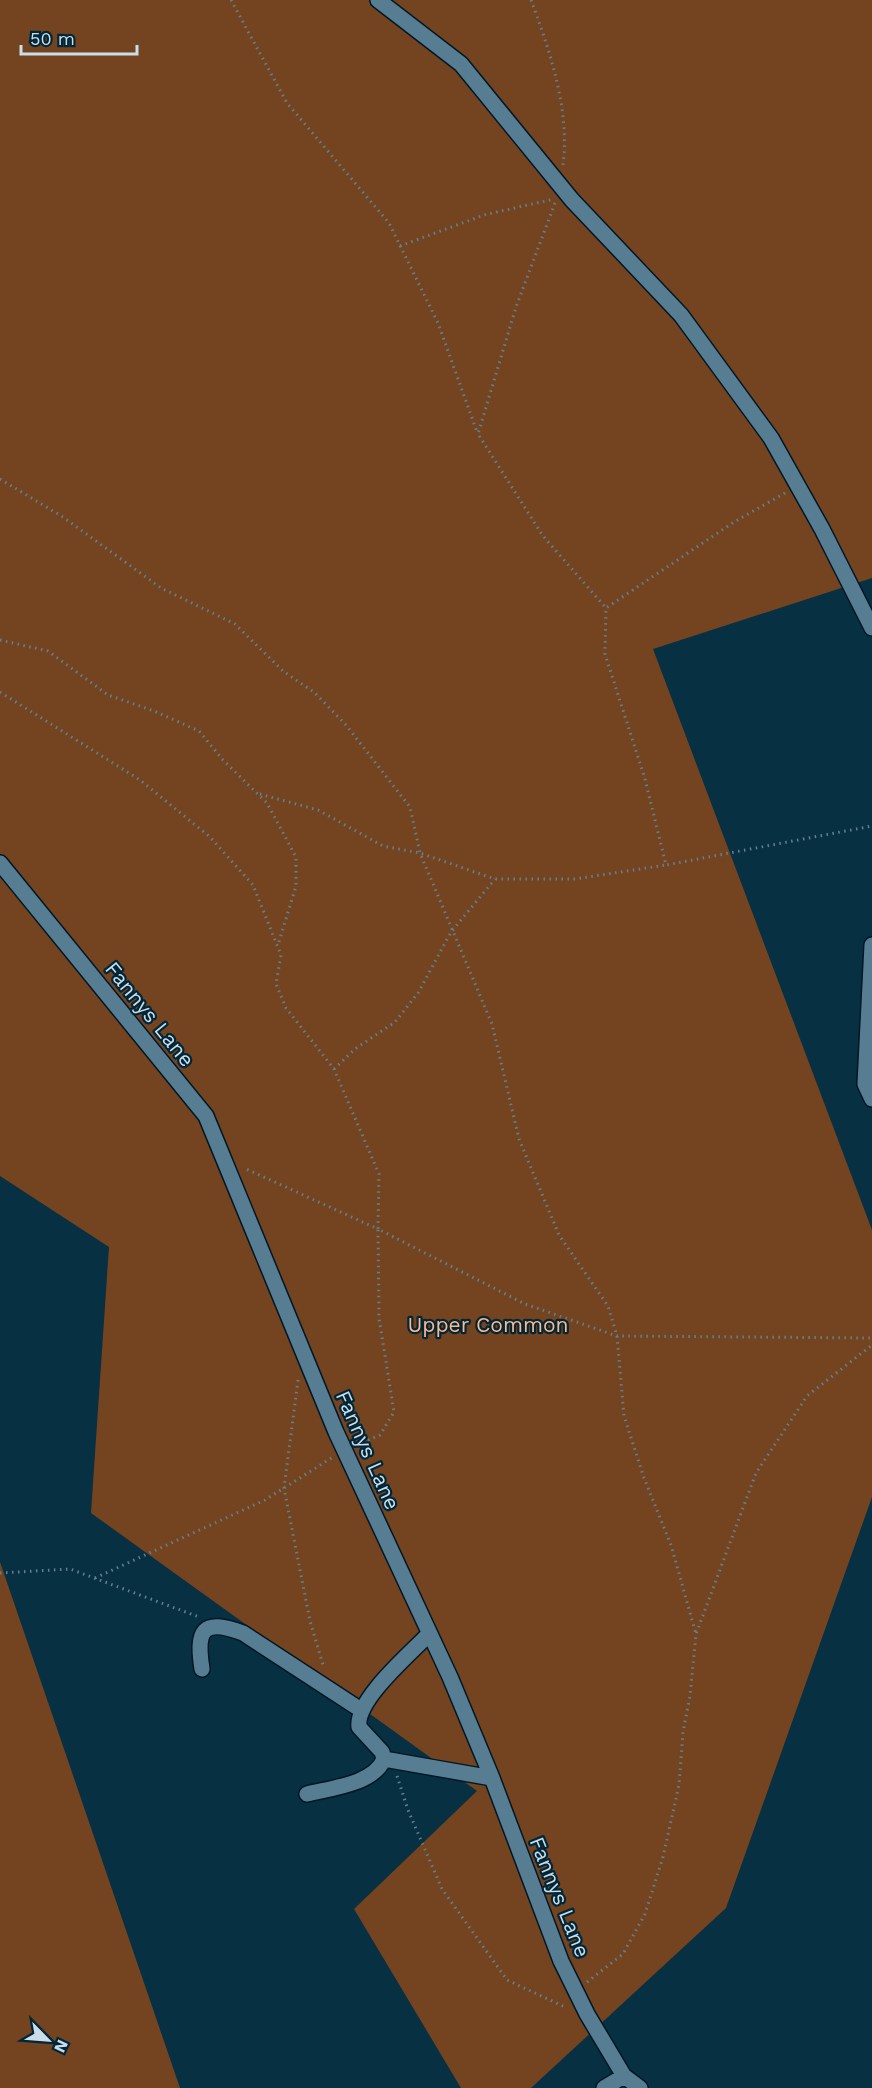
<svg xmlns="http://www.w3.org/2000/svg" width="872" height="2088" font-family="'Work Sans',sans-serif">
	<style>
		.forest { fill: #744420 }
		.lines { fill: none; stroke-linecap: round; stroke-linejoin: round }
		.minor-casing { stroke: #001725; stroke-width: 18 }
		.path { stroke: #628190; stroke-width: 3; stroke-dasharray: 1.5 4.5; stroke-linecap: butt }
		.minor { stroke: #577d93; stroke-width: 15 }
		.labels { text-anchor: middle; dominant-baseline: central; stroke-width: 4.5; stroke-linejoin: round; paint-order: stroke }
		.street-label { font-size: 21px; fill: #c9deea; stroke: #002638 }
		.park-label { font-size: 21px; fill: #feb88a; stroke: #002638 }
	</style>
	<rect width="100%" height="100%" fill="#083043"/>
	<path class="forest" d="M0 0H872V578L653 649 872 1230V1497L726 1908 531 2088H461L354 1909 477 1791 91 1513 109 1247 0 1176Z
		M0 1562 180 2088H0Z"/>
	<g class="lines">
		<defs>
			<path id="minor" d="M378 0 461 64 572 200 681 315 771 438 822 529 872 628
				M0 863 206 1116 336 1432 450 1677 492 1778 561 1961 587 2014 624 2076 640 2088
				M872 945 865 1084 872 1099
				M202 1669C196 1630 202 1618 243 1633L361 1710
				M384 1759 492 1778
				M307 1794C331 1788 374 1784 384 1759L382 1752 359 1727C355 1700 411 1653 429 1634
				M604 2088 624 2076"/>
		</defs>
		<use href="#minor" class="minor-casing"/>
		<path class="path" d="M231 0 287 103 389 223 438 323 477 432
			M531 0C550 51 570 110 563 165
			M555 203 516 307 478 434 543 536 606 608
			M400 246 484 215 554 199
			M0 479 63 517 161 588 235 624 283 671 315 693 346 725 410 807 420 853 492 1024 519 1139 559 1235 608 1306 617 1336 624 1416 644 1478 671 1545 696 1634
			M785 493 734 522 606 608 605 654 645 779 666 865 872 826
			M0 640 48 651 108 695 154 711 199 731 223 760 267 803 296 857V886L278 945
			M0 692 140 780 210 837 253 885 281 955 276 984 286 1008 334 1069 379 1174 378 1229 244 1168
			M260 794 318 810 383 846 420 853 495 879H575L666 865
			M334 1069 355 1049 395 1022 418 993 451 932 495 879
			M298 1380 284 1488 310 1621 324 1668
			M357 1445 380 1435 394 1412 379 1318 378 1229 525 1304 617 1336 872 1338
			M0 1573 70 1569 199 1617
			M95 1578 265 1500 333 1457
			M397 1776 408 1810 442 1889 507 1980 567 2008
			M587 1982 623 1954 645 1914 663 1857 679 1785 683 1732 690 1696 696 1634 756 1473 807 1396 872 1345"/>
		<use href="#minor" class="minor"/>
	</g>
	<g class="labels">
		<g class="street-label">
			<text transform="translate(150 1014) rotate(51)">Fannys Lane</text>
			<text transform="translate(368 1450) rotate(66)">Fannys Lane</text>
			<text transform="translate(560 1897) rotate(68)">Fannys Lane</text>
		</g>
		<g class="park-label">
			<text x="488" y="1324">Upper Common</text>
		</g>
	</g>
	<g transform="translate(48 2040) rotate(115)" stroke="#002638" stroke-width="4.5" paint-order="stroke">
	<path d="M0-4.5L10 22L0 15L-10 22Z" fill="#c9deea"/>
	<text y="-9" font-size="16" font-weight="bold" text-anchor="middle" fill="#c9deea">N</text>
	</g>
	<path d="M21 45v9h116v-9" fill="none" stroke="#c9deea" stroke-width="3"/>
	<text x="30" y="45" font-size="18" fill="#c9deea" stroke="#002638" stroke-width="4.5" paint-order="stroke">50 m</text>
</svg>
